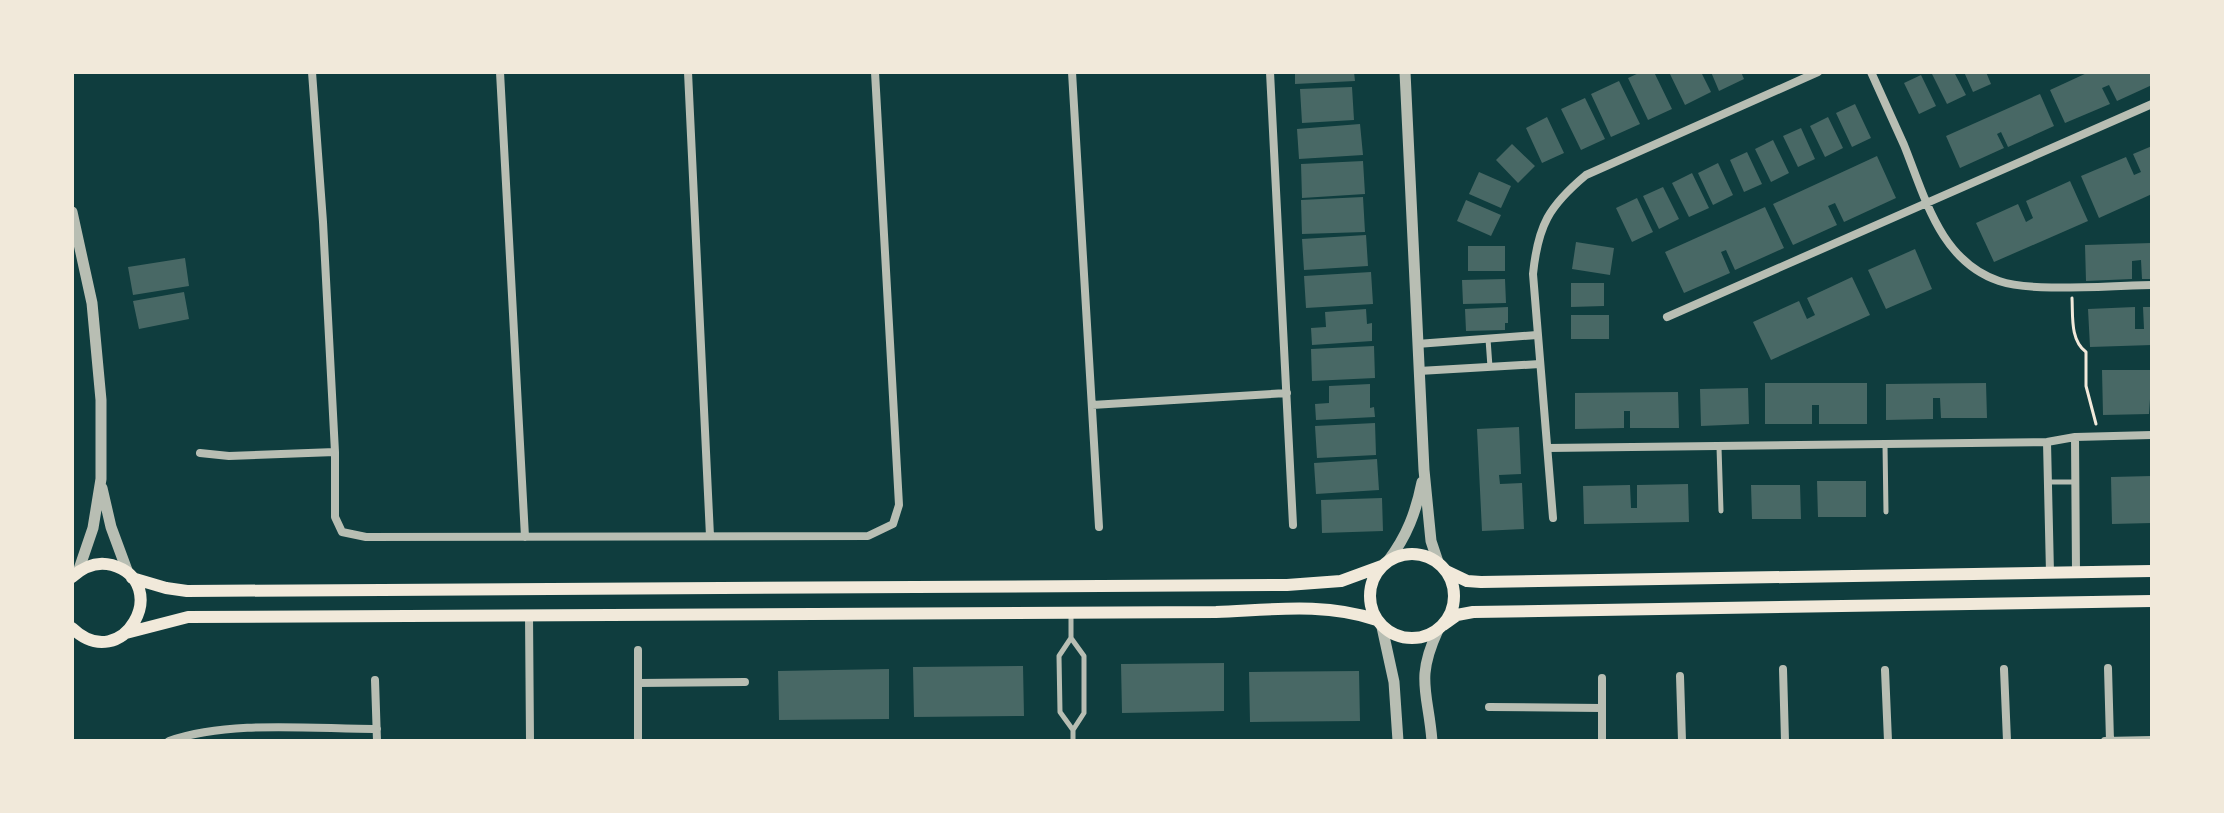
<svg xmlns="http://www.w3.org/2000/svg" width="2224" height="813" font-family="Raleway,sans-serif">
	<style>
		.building { fill: #486865 }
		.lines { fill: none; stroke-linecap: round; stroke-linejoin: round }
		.path { stroke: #f1e9da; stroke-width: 3 }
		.service { stroke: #b8beb3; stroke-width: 5 }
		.minor { stroke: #b8beb3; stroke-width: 8 }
		.tertiary { stroke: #b8beb3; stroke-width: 11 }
		.secondary { stroke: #f1e9da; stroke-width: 12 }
	</style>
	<rect width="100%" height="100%" fill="#0f3d3e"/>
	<path class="building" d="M1295 72H1354L1355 81 1295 84Z
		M1641 72H1654L1672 109 1648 120 1628 78Z
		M1669 72H1701L1711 92 1685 105Z
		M1711 72H1741L1744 79 1719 91Z
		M1931 72H1954L1966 95 1947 104Z
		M1964 72H1986L1991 84 1973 92Z
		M2089 72H2152V85L2117 101 2109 85 2102 88 2110 104 2065 123 2050 90Z
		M1921 75 1936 106 1919 114 1904 83Z
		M1619 81 1640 124 1611 137 1591 94Z
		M1352 87 1354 120 1302 123 1300 89Z
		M2040 94 2054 126 2008 147 2001 132 1997 134 2004 148 1960 168 1946 136Z
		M1585 98 1605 139 1581 150 1561 109Z
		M1855 104 1871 138 1852 147 1836 113Z
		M1547 117 1564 153 1542 163 1526 128Z
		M1828 117 1843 148 1825 157 1810 126Z
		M1360 124 1363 155 1299 159 1297 129Z
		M1801 128 1815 159 1798 167 1783 136Z
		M1773 140 1789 173 1771 182 1755 149Z
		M1512 144 1535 166 1518 183 1496 160Z
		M2152 146V194L2099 218 2081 176 2126 157 2134 175 2141 172 2133 154Z
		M1747 152 1762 184 1744 192 1730 160Z
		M1877 156 1896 198 1844 222 1835 203 1828 206 1837 225 1793 245 1773 204Z
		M1363 161 1365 194 1302 198 1301 164Z
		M1718 163 1733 195 1713 205 1698 173Z
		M1479 172 1511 186 1501 208 1469 194Z
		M1692 173 1709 208 1689 217 1672 183Z
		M2070 181 2088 221 1994 262 1976 223 2018 204 2026 222 2033 218 2026 201Z
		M1663 187 1679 219 1659 229 1643 196Z
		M1363 197 1365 232 1302 234 1301 200Z
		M1637 198 1653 232 1632 242 1616 208Z
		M1466 200 1501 215 1491 236 1457 221Z
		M1765 207 1784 248 1735 270 1726 250 1721 252 1730 273 1684 293 1665 252Z
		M1366 235 1368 266 1304 270 1302 239Z
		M1576 242 1614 248 1610 275 1572 269Z
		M2152 243V279H2142L2141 260 2132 261V279L2086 281 2085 245Z
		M1468 246H1505V271H1468Z
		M1915 249 1932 289 1886 309 1868 270Z
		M185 258 189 286 133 295 128 267Z
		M1371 272 1373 304 1306 308 1304 276Z
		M1852 277 1870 315 1771 360 1753 322 1799 301 1807 319 1815 315 1807 298Z
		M1505 279 1506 303 1463 304 1462 280Z
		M1571 283H1604V306L1571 307Z
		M184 292 189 319 139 329 133 301Z
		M1508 307V323H1505V330L1466 331 1465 309Z
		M2135 307V329H2144L2143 307H2152V345L2090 347 2088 309Z
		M1366 309 1367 324 1372 323V341L1312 345 1311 328 1326 327 1325 312Z
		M1571 315H1609V339H1571Z
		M1374 346 1375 378 1312 381 1311 349Z
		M2102 370H2152L2149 414 2103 415Z
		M1765 383H1867V424H1819V405H1812V424H1765Z
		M1986 383 1987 418H1941L1940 398H1933V419L1886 420V384Z
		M1370 384V408L1374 407 1375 417 1316 420 1315 404 1329 403V386Z
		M1748 388 1749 424 1701 426 1700 389Z
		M1678 392 1679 428H1630V411H1624V428L1575 429V393Z
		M1375 423 1376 455 1317 458 1315 426Z
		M1519 427 1521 474 1499 475 1500 484 1522 483 1524 529 1482 531 1477 429Z
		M1377 459 1379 490 1316 494 1314 463Z
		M2152 476V523L2112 524 2111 477Z
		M1817 481H1866V517H1818Z
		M1688 484 1689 522 1584 524 1583 486 1630 485 1631 508H1637V485Z
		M1751 485H1800L1801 519H1752Z
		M1382 498 1383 531 1322 533 1321 500Z
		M1224 663V711L1122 713 1121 664Z
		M1023 666 1024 716 914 717 913 667Z
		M889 669V719L779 720 778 671Z
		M1359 671 1360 721 1250 722 1249 672Z"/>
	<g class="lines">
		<path class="path" d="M2072 298C2073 316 2070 340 2086 352V386L2096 424"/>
		<path class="service" d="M1488 339 1490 367
			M1885 445 1886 512
			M1719 447 1721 511
			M2048 482H2075
			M1071 615V638L1059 656 1060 712 1073 730 1084 713V656L1071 638
			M1073 730V741"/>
		<path class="minor" d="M312 72 323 222 335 452V517L342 532 366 537 868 536 893 524 899 505 875 72
			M500 72 525 537
			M688 72 710 536
			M1072 72 1099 527
			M1270 72 1293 525
			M1871 72C1882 96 1893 121 1904 145 1925 197 1940 261 1999 281 2034 293 2112 285 2152 285
			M1667 317 2152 104
			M1417 344 1537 335
			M1419 371 1540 364
			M1092 405 1287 393
			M2075 437 2076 572
			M2047 442 2050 573
			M1548 448 2047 442 2075 437 2152 435
			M200 453 229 456 335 452
			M1553 518 1533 274C1538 225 1549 206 1586 175L1818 72
			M529 615 530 741
			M638 650V741
			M2108 668 2110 741
			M1783 669 1785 741
			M2004 669 2007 741
			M1885 670 1888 741
			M1680 676 1682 741
			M375 680 377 741
			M638 683 745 682
			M1489 707 1602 708
			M169 741C230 720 312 729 377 729
			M1602 741V678
			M2105 741 2152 740"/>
		<path class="tertiary" d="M1405 72 1424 470 1431 541 1438 562
			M72 212 92 303 101 400V479L93 528 78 572
			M102 488 111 527 128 573
			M1388 561C1407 536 1416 512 1422 482
			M1382 627 1394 682 1398 741
			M1432 741C1428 691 1415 680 1438 630"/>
		<path class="secondary" d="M1370 596a42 42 0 1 1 84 0a42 42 0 1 1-84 0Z
			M1446 571 1467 581 1481 582 2152 571
			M72 577C83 567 97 561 112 565 174 583 123 677 72 628
			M132 578 166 588 187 591 1287 585 1341 581 1382 566
			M1443 625 1457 615 1473 612 2152 601
			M126 633 188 617 1216 612C1270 610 1324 602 1377 620"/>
	</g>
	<rect width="2224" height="813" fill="none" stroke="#f1e9da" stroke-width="148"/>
</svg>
